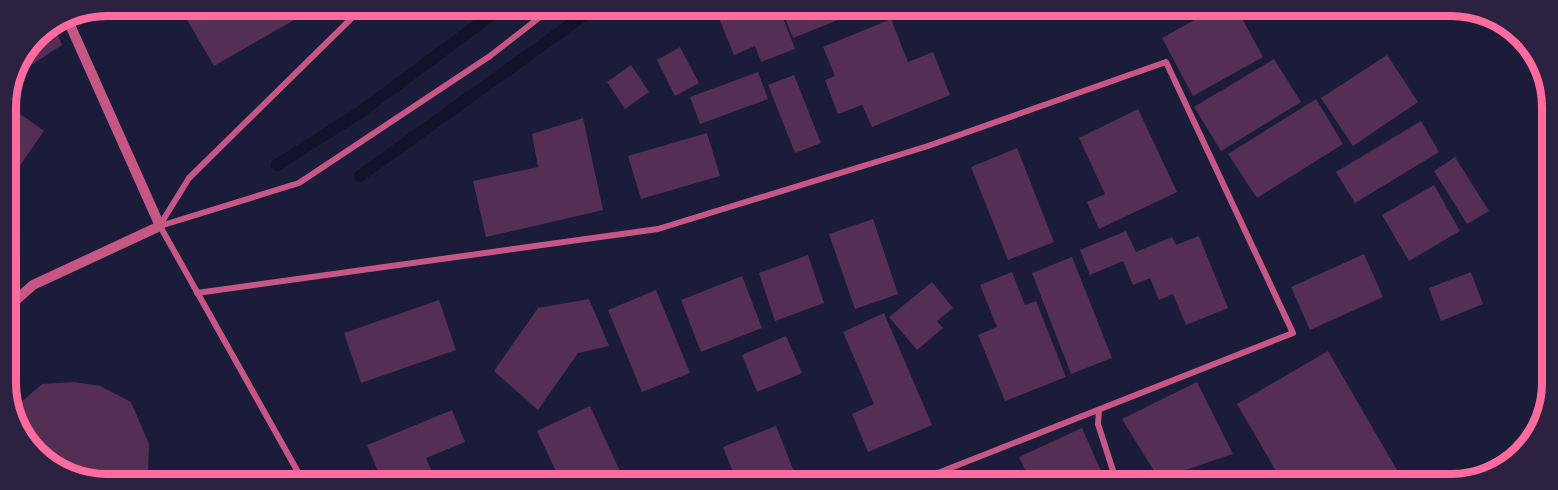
<svg xmlns="http://www.w3.org/2000/svg" width="1558" height="490" font-family="Lato,sans-serif">
	<style>
		.lines { fill: none; stroke-linecap: round; stroke-linejoin: round }
		.stream { stroke: #12122b; stroke-width: 12 }
		.building { fill: #542f53 }
		.minor { stroke: #c65784; stroke-width: 6 }
		.tertiary { stroke: #c65784; stroke-width: 10 }
		.rim { fill: none; stroke: #ff6b9d; stroke-width: 8 }
	</style>
	<rect width="100%" height="100%" fill="#1b1b3a"/>
	<g class="lines">
		<path class="stream" d="M277 165 359 113 502 7
			M360 176 595 7"/>
	</g>
	<path class="building" d="M179 6H295L301 16 214 66Z
		M739 8H779L795 49 761 62 755 46 734 55 718 16Z
		M781 8H868L793 38Z
		M941 8H963L946 18Z
		M1075 9H1098L1080 18Z
		M1214 9H1237L1263 57 1193 96 1162 38Z
		M891 19 908 62 933 52 950 95 872 127 862 105 838 114 825 80 835 76 823 47Z
		M53 24 62 45 19 73 36 36Z
		M680 47 699 83 675 96 657 60Z
		M1387 55 1418 102 1353 146 1321 98Z
		M1274 59 1301 102 1221 151 1194 107Z
		M631 65 649 92 625 109 607 82Z
		M758 72 768 99 700 124 690 97Z
		M794 75 821 143 795 153 768 85Z
		M1316 99 1343 144 1257 198 1228 154Z
		M6 104 44 131 7 184Z
		M1138 109 1177 192 1099 229 1087 202 1105 194 1079 138Z
		M583 118 603 210 486 237 473 181 538 167 532 134Z
		M1421 121 1439 152 1355 203 1336 172Z
		M707 133 720 176 641 199 628 156Z
		M1017 148 1054 242 1008 260 971 167Z
		M1455 157 1489 211 1467 224 1434 171Z
		M1434 185 1460 231 1409 261 1382 215Z
		M873 219 898 294 855 309 829 234Z
		M1126 231 1136 252 1172 237 1176 245 1199 236 1228 308 1186 325 1173 294 1159 300 1150 278 1133 285 1123 261 1090 275 1080 250Z
		M1364 254 1383 297 1310 330 1291 287Z
		M808 255 824 303 775 321 759 273Z
		M1072 257 1112 358 1071 374 1032 273Z
		M1012 272 1025 305 1036 301 1066 377 1005 401 978 335 997 327 980 285Z
		M1471 272 1483 304 1441 321 1429 288Z
		M742 276 762 328 701 352 681 300Z
		M932 282 953 308 937 321 943 328 917 350 889 317Z
		M656 290 690 373 642 392 608 310Z
		M589 299 609 346 578 353 538 410 494 371 538 308Z
		M439 300 456 350 361 383 344 333Z
		M884 313 932 425 868 452 852 414 874 404 843 332Z
		M786 336 802 373 757 392 742 355Z
		M1328 351 1401 477 1389 484 1283 483 1237 404Z
		M74 382 100 386 131 402 149 444 148 474 135 478 136 481 81 480 32 450 12 410 42 384Z
		M1197 382 1233 454 1159 479 1122 419Z
		M590 406 625 482H561L537 431Z
		M452 410 465 442 426 458 436 481H382L367 445Z
		M776 426 797 479 790 482H737L723 447Z
		M1082 428 1101 471 1076 483H1031L1019 457Z"/>
	<g class="lines">
		<path class="minor" d="M160 225 189 178 363 7
			M160 226 299 183 490 56 553 7
			M160 226 303 481
			M197 293 658 229 928 146 1166 62 1293 333 915 482
			M1099 410 1098 424 1117 483"/>
		<path class="tertiary" d="M7 308 33 285 160 226 66 16"/>
	</g>
	<path d="M0 0H1558V490H0ZM107 16H1451A91 91 0 0 1 1542 107V383A91 91 0 0 1 1451 474H107A91 91 0 0 1 16 383V107A91 91 0 0 1 107 16Z" fill="#2d2142" fill-rule="evenodd"/>
	<path class="rim" d="M107 16H1451A91 91 0 0 1 1542 107V383A91 91 0 0 1 1451 474H107A91 91 0 0 1 16 383V107A91 91 0 0 1 107 16Z"/>
</svg>
